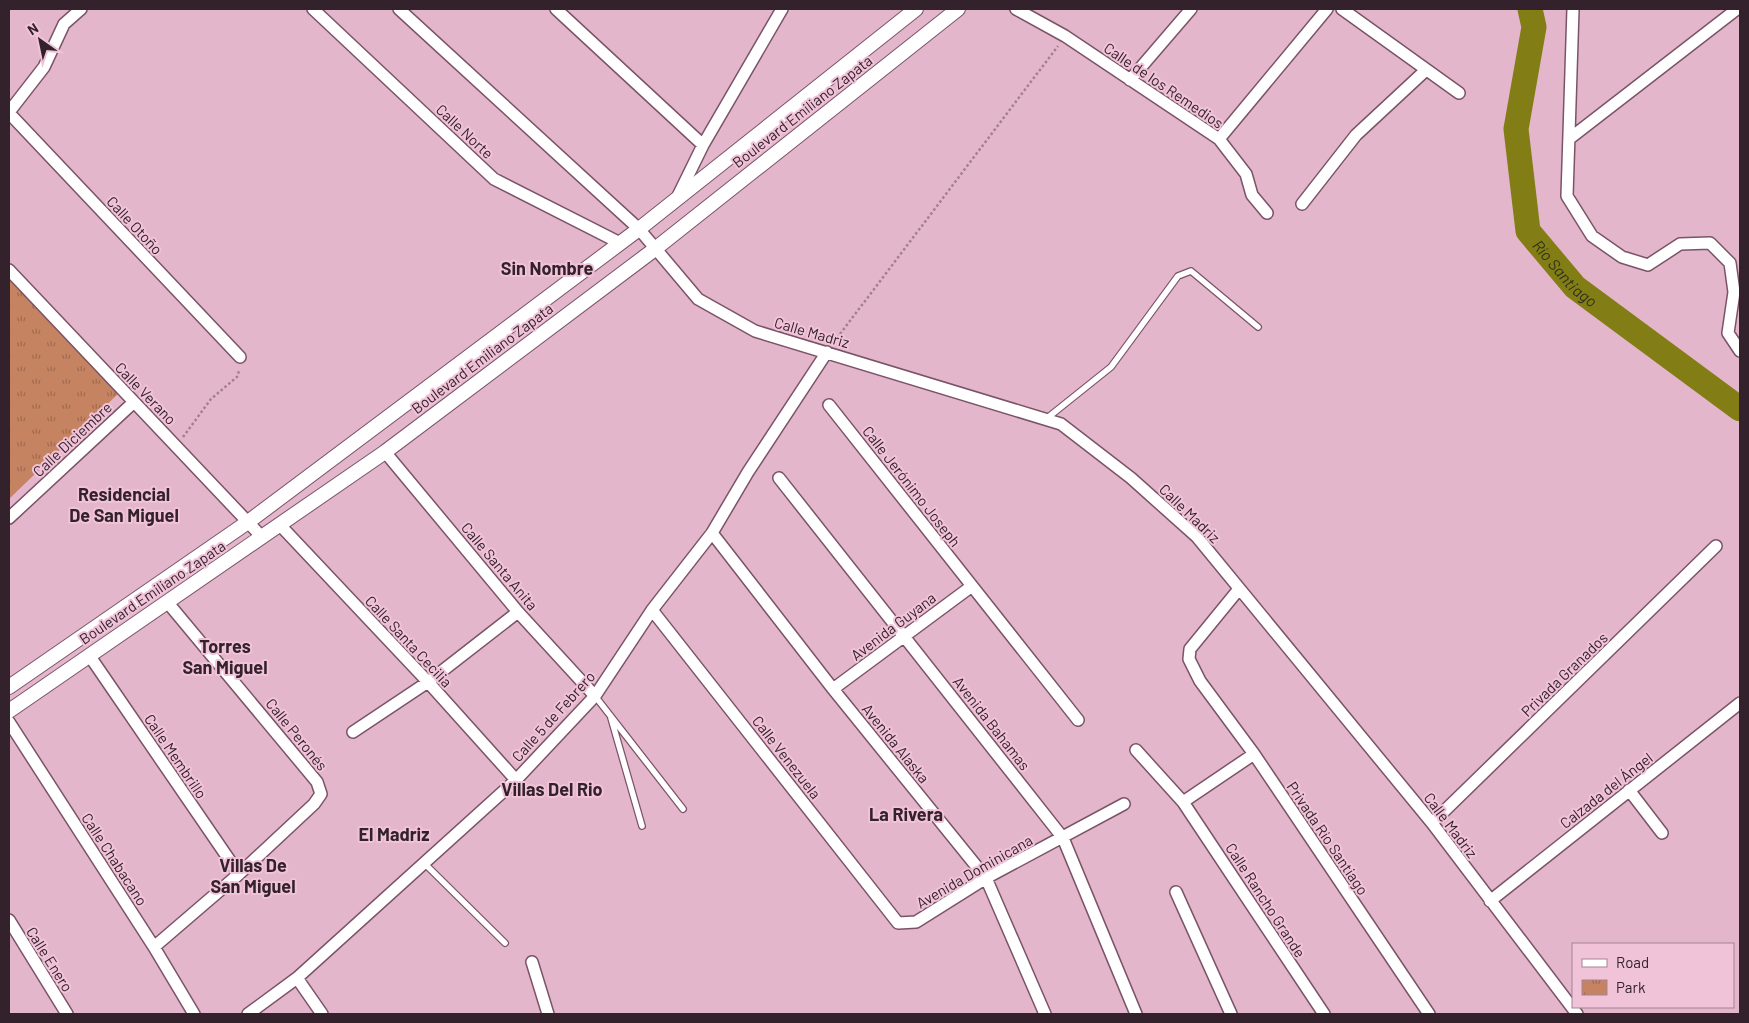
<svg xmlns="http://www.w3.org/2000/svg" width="1749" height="1023" font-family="Barlow,sans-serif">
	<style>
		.park { fill: url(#park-tufts) }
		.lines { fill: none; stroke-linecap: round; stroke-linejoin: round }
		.river { stroke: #827e15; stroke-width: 25 }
		.service-casing { stroke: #7b5367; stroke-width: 8 }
		.minor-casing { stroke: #7b5367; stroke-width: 14 }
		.tertiary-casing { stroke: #7b5367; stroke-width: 16 }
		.path { stroke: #a27f90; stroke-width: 2.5; stroke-dasharray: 2.5 2.5; stroke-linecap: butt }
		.service { stroke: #fff; stroke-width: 5.5 }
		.minor { stroke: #fff; stroke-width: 11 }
		.tertiary { stroke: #fff; stroke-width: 14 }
		.labels { text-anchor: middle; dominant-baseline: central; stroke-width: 4; stroke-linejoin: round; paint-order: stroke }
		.street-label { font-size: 15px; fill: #33222b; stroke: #f1c3d9 }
		.water-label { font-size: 16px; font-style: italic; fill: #31311c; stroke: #f1c3d9 }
		.quarter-label { font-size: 18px; font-weight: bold; fill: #33222b; stroke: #f1c3d9 }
	</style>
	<defs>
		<pattern id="park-tufts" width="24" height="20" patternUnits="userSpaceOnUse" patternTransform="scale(1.25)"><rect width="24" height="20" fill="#c68361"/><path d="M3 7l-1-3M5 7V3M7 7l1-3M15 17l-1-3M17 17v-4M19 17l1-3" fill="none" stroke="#a16b50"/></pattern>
	</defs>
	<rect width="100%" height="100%" fill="#e4b6cc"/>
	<path class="park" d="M9 279 120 392 9 499Z"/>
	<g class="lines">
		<path class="river" id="s1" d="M1530 9 1534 27 1516 129 1528 231 1575 287 1740 409"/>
		<defs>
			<path id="service" d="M1046 419 1111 367 1178 276 1191 271 1258 327
				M595 696 683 809
				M611 718 642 826
				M424 863 505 943"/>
			<path id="minor" d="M313 9 494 179 620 243
				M399 9 639 229 698 299 755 331 1061 424 1131 478 1197 537 1432 823 1577 1014
				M556 9 703 145
				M1016 9 1065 36 1219 139 1246 174 1252 195 1267 213
				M1342 9 1459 93
				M1573 9 1567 196 1592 236 1622 257 1648 265 1680 244 1710 243 1730 263 1734 292 1728 333 1740 351
				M1130 80 1191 9
				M9 112 44 67 64 24 81 9
				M9 113 240 357
				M1219 139 1327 9
				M1569 139 1737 9
				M677 198 703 145 782 9
				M1302 204 1356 135 1426 70
				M9 270 262 537
				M829 405 1078 720
				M385 452 518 612 595 696
				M779 478 1063 838 1136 1014
				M9 518 134 402
				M279 524 428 682 516 780
				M712 533 833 689 986 878 1045 1014
				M1239 589 1190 649 1189 659 1200 681 1254 754 1429 1014
				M652 610 898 923 916 922 986 878 1124 804
				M89 655 239 874
				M833 689 972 586
				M9 722 154 947 194 1014
				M353 732 428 682 518 612
				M1136 750 1183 802 1324 1014
				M1629 790 1662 833
				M1183 802 1254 754
				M1432 823 1716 546
				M1176 892 1231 1014
				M1490 901 1740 703
				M9 920 67 1014
				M154 947 239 874 314 804 321 794 317 782 168 603
				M532 962 548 1014
				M297 978 322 1014
				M248 1014 297 978 516 780 595 696 652 610 712 533 748 472 827 352"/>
			<path id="tertiary" d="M9 687 248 522 639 229 916 9
				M9 711 385 452 655 249 958 9"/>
		</defs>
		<use href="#service" class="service-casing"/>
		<use href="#minor" class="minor-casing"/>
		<use href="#tertiary" class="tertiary-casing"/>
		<path class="path" d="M834 342 1058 46
			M183 437 211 399 238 376 239 369"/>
		<use href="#service" class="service"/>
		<use href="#minor" class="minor"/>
		<use href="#tertiary" class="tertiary"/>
	</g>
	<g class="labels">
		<g class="street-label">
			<text transform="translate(1164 85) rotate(34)">Calle de los Remedios</text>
			<text transform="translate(802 111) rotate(-38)">Boulevard Emiliano Zapata</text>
			<text transform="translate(465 131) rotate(43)">Calle Norte</text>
			<text transform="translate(135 225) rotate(47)">Calle Otoño</text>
			<text transform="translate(812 332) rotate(16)">Calle Madriz</text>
			<text transform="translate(482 358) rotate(-37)">Boulevard Emiliano Zapata</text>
			<text transform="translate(146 393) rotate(46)">Calle Verano</text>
			<text transform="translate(72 439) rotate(-43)">Calle Diciembre</text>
			<text transform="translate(912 486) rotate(52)">Calle Jerónimo Joseph</text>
			<text transform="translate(1190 513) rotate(44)">Calle Madriz</text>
			<text transform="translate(500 566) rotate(50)">Calle Santa Anita</text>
			<text transform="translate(152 592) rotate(-34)">Boulevard Emiliano Zapata</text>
			<text transform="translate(893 626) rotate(-37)">Avenida Guyana</text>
			<text transform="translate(409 641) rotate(47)">Calle Santa Cecilia</text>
			<text transform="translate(1564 674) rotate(-44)">Privada Granados</text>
			<text transform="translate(553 716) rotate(-48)">Calle 5 de Febrero</text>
			<text transform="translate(992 723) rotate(52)">Avenida Bahamas</text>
			<text transform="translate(297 734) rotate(51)">Calle Peronés</text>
			<text transform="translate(896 743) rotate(51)">Avenida Alaska</text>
			<text transform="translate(176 756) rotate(56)">Calle Membrillo</text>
			<text transform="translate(787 757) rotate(52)">Calle Venezuela</text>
			<text transform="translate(1606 790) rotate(-38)">Calzada del Ángel</text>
			<text transform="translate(1451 825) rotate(53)">Calle Madriz</text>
			<text transform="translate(1328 838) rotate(56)">Privada Río Santiago</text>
			<text transform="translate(115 859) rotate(57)">Calle Chabacano</text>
			<text transform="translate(974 871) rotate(-30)">Avenida Dominicana</text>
			<text transform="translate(1266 900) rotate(57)">Calle Rancho Grande</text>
			<text transform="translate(50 959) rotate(58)">Calle Enero</text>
		</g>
		<g class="water-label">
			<text stroke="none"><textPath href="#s1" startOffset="281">Río Santiago</textPath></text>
		</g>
		<g class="quarter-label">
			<text x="547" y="268">Sin Nombre</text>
			<text x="124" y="494">Residencial<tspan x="124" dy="21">De San Miguel</tspan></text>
			<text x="225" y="646">Torres<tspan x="225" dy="21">San Miguel</tspan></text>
			<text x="552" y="789">Villas Del Rio</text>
			<text x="906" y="814">La Rivera</text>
			<text x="394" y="834">El Madriz</text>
			<text x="253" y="865">Villas De<tspan x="253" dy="21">San Miguel</tspan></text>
		</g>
	</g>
	<rect width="1749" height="1023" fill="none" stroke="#33222b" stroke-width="20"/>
	<rect x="1572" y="943" width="162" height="65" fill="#f1c3d9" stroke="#a58393"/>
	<rect x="1582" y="959" width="25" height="8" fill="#ffffff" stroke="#a58393"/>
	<text x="1616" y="968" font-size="15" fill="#33222b">Road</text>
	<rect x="1582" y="980" width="25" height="15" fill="url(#park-tufts)" stroke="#a58393"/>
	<text x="1616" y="993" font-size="15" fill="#33222b">Park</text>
	<g transform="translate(40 40) rotate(327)" stroke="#f1c3d9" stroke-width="4" paint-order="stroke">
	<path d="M0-4L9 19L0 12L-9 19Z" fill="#33222b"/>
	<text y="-8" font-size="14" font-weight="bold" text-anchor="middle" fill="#33222b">N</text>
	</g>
</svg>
